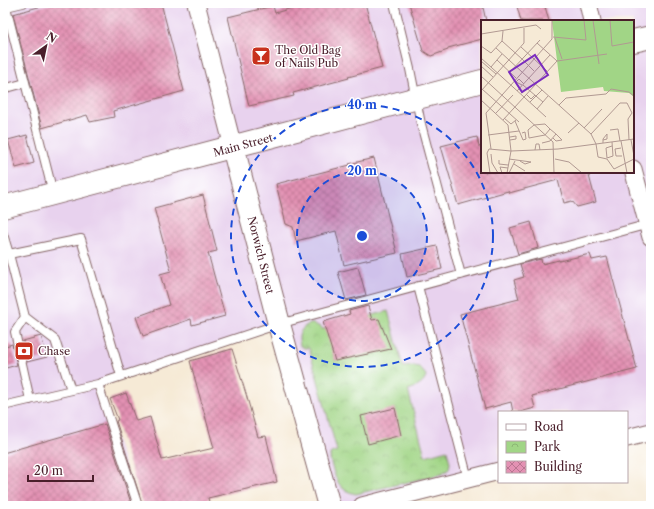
<svg xmlns="http://www.w3.org/2000/svg" width="654" height="509" font-family="'Libre Caslon Text',serif">
	<style>
		.built { fill: #e8d2ee; fill-rule: evenodd }
		.park { fill: url(#park-crowns); stroke: #767a58 }
		.building { fill: url(#building-cross-hatch) }
		.lines { fill: none; stroke-linecap: round; stroke-linejoin: round }
		.service-casing { stroke: #866667; stroke-width: 10 }
		.minor-casing { stroke: #866667; stroke-width: 19 }
		.secondary-casing { stroke: #866667; stroke-width: 24 }
		.primary-casing { stroke: #866667; stroke-width: 24 }
		.service { stroke: #fff; stroke-width: 8 }
		.minor { stroke: #fff; stroke-width: 17 }
		.secondary { stroke: #fff; stroke-width: 22 }
		.primary { stroke: #fff; stroke-width: 22 }
		.ring { fill: none; stroke: #1d4ed8; stroke-width: 2; stroke-dasharray: 7 5 }
		.labels { text-anchor: middle; dominant-baseline: central; stroke-width: 3; stroke-linejoin: round; paint-order: stroke }
		.poi-label { font-size: 11px; fill: #4a1f2b; stroke: #fff; text-anchor: start }
		.street-label { font-size: 11px; fill: #4a1f2b; stroke: #fff }
		.inset-road { fill: none; stroke: #b19992; stroke-width: 1 }
		.view { fill: #7b2cbf; fill-opacity: 0.15; stroke: #7b2cbf; stroke-width: 2 }
		.inset-edge { fill: none; stroke: #4a1f2b; stroke-width: 2 }
		.centre { fill: #1d4ed8; stroke: #fff; stroke-width: 2 }
		.ring-label { font-size: 12px; text-anchor: middle; font-weight: bold; fill: #1d4ed8; stroke: #fff; stroke-width: 3; stroke-linejoin: round; paint-order: stroke }
	</style>
	<defs>
		<pattern id="park-crowns" width="20" height="18" patternUnits="userSpaceOnUse"><rect width="20" height="18" fill="#a1d586"/><path d="M2 6a3 3 0 1 1 6 0M12 15a3 3 0 1 1 6 0" fill="none" stroke="#8cb674"/></pattern>
		<pattern id="building-cross-hatch" width="8" height="8" patternUnits="userSpaceOnUse"><rect width="8" height="8" fill="#e391b3"/><path d="M0 0l8 8M0 8l8-8" fill="none" stroke="#ba7692"/></pattern>
	</defs>
	<rect width="100%" height="100%" fill="#fff"/>
	<filter id="ink" filterUnits="userSpaceOnUse"><feTurbulence type="fractalNoise" baseFrequency=".025" numOctaves="2"/><feDisplacementMap in="SourceGraphic" scale="8" xChannelSelector="R" yChannelSelector="G"/><feConvolveMatrix kernelMatrix="1 2 1 2 8 2 1 2 1" color-interpolation-filters="sRGB"/></filter>
	<filter id="wash" filterUnits="userSpaceOnUse"><feTurbulence type="fractalNoise" baseFrequency=".012" numOctaves="4" result="noise"/><feDisplacementMap in="SourceGraphic" scale="16" xChannelSelector="R" yChannelSelector="G"/><feGaussianBlur stdDeviation="0.9" result="paint"/><feColorMatrix in="noise" values="0 0 0 0 0 0 0 0 0 0 0 0 0 0 0 0 0 1.4 0 .05"/><feComposite in="paint" operator="in"/></filter>
	<g filter="url(#wash)">
		<rect width="100%" height="100%" fill="#f6ead6"/>
		<path class="built" d="M3 3H651V431L627 437V412H499V471L362 506H329L279 324 98 384 138 506H3ZM482 21H633V172H482Z"/>
		<path class="park" d="M388 311 403 367 414 366 419 367 426 375C425 385 416 387 408 390L425 456 447 450 450 463 449 469 442 474 425 478 356 494C341 491 337 483 333 470 331 464 330 460 330 454L333 452 337 451 309 348H304L300 346C300 343 299 341 299 339 298 332 306 322 314 324 317 325 320 327 323 329Z"/>
		<g id="blocks">
			<path class="building" d="M53 3H161L184 91 113 111 114 117 90 122 87 115 42 128 13 14Z
				M309 3H365L382 68 348 77 349 78 293 93 294 96 249 106 228 17 273 6 275 13Z
				M409 3H482L486 21H482V39L448 48V50L431 56 423 51Z
				M516 3H544L549 21H521Z
				M27 135 34 163 16 168 8 140Z
				M477 137 479 147 482 146V172H588L596 202 577 207 572 201 564 203 558 180 509 193 508 191 458 205 441 146Z
				M374 158 397 253 344 265 336 231 296 241 293 227 286 224 276 184 350 165 349 164Z
				M203 195 217 251 208 253 225 316 192 325 191 319 143 336 136 317 169 305 160 274 171 271 154 208Z
				M531 222 538 248 518 254 510 228Z
				M437 246 442 269 407 277 402 254Z
				M590 254 592 260 607 257 637 369 532 396 535 408 520 412H513L511 402 485 409 460 314 519 299 514 280 524 277 520 264 541 259 542 264 559 260V261Z
				M358 267 366 295 346 300 338 272Z
				M368 306 372 320 379 319 391 349 335 361 323 322 350 314 349 311Z
				M41 336 47 357 27 362 23 341Z
				M12 344 17 365 6 368 3 355V347Z
				M232 349 246 394 258 437 266 436 277 482 208 498 210 506H143L116 421 118 420 110 399 126 393 136 421 150 417 162 460 214 448 190 361Z
				M395 408 401 435 368 444 361 416Z
				M105 424 132 506H3V453Z"/>
		</g>
	</g>
	<g filter="url(#ink)">
		<use href="#blocks" fill-opacity="0" stroke="#866667" stroke-width="1"/>
		<g class="lines">
			<defs>
				<path id="service" d="M5 3 53 193
					M394 3 410 69 421 124 461 275
					M6 7 23 3
					M3 89 25 83
					M3 234 9 254
					M418 286 468 479
					M25 317 15 332 30 400
					M98 384 138 506
					M71 390 55 340 25 317 9 254 81 239 121 376
					M3 406 98 384 279 324 649 224"/>
				<path id="minor" d="M196 3 233 147
					M588 3 592 21
					M633 169 651 237
					M627 438 651 432
					M362 506 499 471"/>
				<path id="secondary" d="M233 147 279 324 329 506"/>
				<path id="primary" d="M633 41 651 37
					M3 207 482 81"/>
			</defs>
			<use href="#service" class="service-casing"/>
			<use href="#minor" class="minor-casing"/>
			<use href="#secondary" class="secondary-casing"/>
			<use href="#primary" class="primary-casing"/>
			<use href="#service" class="service"/>
			<use href="#minor" class="minor"/>
			<use href="#secondary" class="secondary"/>
			<use href="#primary" class="primary"/>
		</g>
	</g>
	<circle cx="362" cy="236" r="65" fill="#1d4ed8" fill-opacity=".12"/>
	<g class="ring">
		<circle cx="362" cy="236" r="65"/>
		<circle cx="362" cy="236" r="131"/>
	</g>
	<defs>
		<symbol id="bar-square" viewBox="-11 -11 22 22"><rect x="-9" y="-9" width="18" height="18" rx="4" fill="#c8321e" stroke="#fff"/><path d="M-6-5H6L.8 .8V4.5H3.5V6h-7V4.5H-.8V.8Z" fill="#fff"/></symbol>
		<symbol id="bank-square" viewBox="-11 -11 22 22"><rect x="-9" y="-9" width="18" height="18" rx="4" fill="#c8321e" stroke="#fff"/><path d="M-6-4H6V4H-6ZM0-2.3a2.3 2.3 0 1 0 0 4.6a2.3 2.3 0 1 0 0-4.6Z" fill="#fff"/></symbol>
	</defs>
	<g fill-rule="evenodd">
		<use href="#bar-square" x="250" y="45" width="22" height="22"/>
		<use href="#bank-square" x="13" y="340" width="22" height="22"/>
	</g>
	<g class="labels">
		<g class="poi-label">
			<text x="275" y="50">The Old Bag<tspan x="275" dy="13">of Nails Pub</tspan></text>
			<text x="38" y="351">Chase</text>
		</g>
		<g class="street-label">
			<text transform="translate(243 145) rotate(-15)">Main Street</text>
			<text transform="translate(261 255) rotate(76)">Norwich Street</text>
		</g>
	</g>
	<g transform="translate(481 20)">
		<rect width="153" height="153" fill="#f6ead6"/>
		<path d="M153 0V77L148 73 123 71 122 67 80 72 71 1Z" fill="#a1d586"/>
		<path class="inset-road" d="M112 0 118 44M129 0 131 26 153 22M0 14 55 5 60 9M72 17 105 20 103 0M74 18 81 39M21 21 41 39M56 23 76 41M0 26 10 33 21 21 22 11M40 27 66 51M15 28 41 52M0 38 65 97M41 39 53 51M16 40 35 58M0 41 15 54M0 46 12 57M10 47 21 34M29 52 59 20M41 52 110 114 115 124M0 56 72 122 73 153M41 65 35 62 38 59 43 64M42 65 62 82M1 69 38 102M0 71 43 23V8M36 71 69 35M45 74 50 79 54 75M0 80 27 105 30 131 26 153M49 82 61 70M78 85 85 78 125 74 130 69 148 72 153 76M56 89 67 76M15 93 32 75M23 98 30 104 35 100M22 100 76 41 126 34M34 101 42 120 45 119 44 112 41 113M64 104 69 109 64 115 48 118 47 110 53 105ZM103 108 121 89M129 110 137 109 139 121M87 113 98 103M110 114 139 83H146L151 93M7 115 38 111M29 117 35 116V119L29 120M72 118 75 121 81 120 75 114M122 120 126 119V114L122 119V123M148 120 147 99 151 93M150 120 153 136M140 121 146 153M61 123 69 121 75 114 69 109M115 124 117 137 126 139 133 149 153 139M140 128 134 129 135 136H141M10 129 5 93 71 19V0M54 130 55 124H58L59 130M10 134 11 143 17 153M126 138 132 136 131 122M126 138 125 128 131 126M28 139 50 142 44 144 39 141M74 139 88 142 101 153M18 140V144L27 145M33 144 44 151M9 153 6 133 8 129 30 131 77 129 153 119M21 153 19 147 27 148M28 153 34 141"/>
		<path class="view" d="M54 35 67 55 41 72 28 52Z"/>
		<rect width="153" height="153" class="inset-edge"/>
	</g>
	<circle cx="362" cy="236" r="6" class="centre"/>
	<g class="ring-label">
		<text x="362" y="109">40 m</text>
		<text x="362" y="175">20 m</text>
	</g>
	<rect width="654" height="509" fill="none" stroke="#fff" stroke-width="16"/>
	<rect x="498" y="411" width="130" height="72" fill="#ffffff" stroke="#b7a5aa"/>
	<rect x="506" y="424" width="20" height="6" fill="#ffffff" stroke="#b7a5aa"/>
	<text x="534" y="431" font-size="12" fill="#4a1f2b">Road</text>
	<rect x="506" y="441" width="20" height="12" fill="url(#park-crowns)" stroke="#b7a5aa"/>
	<text x="534" y="451" font-size="12" fill="#4a1f2b">Park</text>
	<rect x="506" y="461" width="20" height="12" fill="url(#building-cross-hatch)" stroke="#b7a5aa"/>
	<text x="534" y="471" font-size="12" fill="#4a1f2b">Building</text>
	<g transform="translate(46 46) rotate(33)" stroke="#ffffff" stroke-width="3" paint-order="stroke">
	<path d="M0-3L7 15L0 10L-7 15Z" fill="#4a1f2b"/>
	<text y="-6" font-size="11" font-weight="bold" text-anchor="middle" fill="#4a1f2b">N</text>
	</g>
	<path d="M28 475v6h65v-6" fill="none" stroke="#4a1f2b" stroke-width="2"/>
	<text x="34" y="475" font-size="12" fill="#4a1f2b" stroke="#ffffff" stroke-width="3" paint-order="stroke">20 m</text>
</svg>
